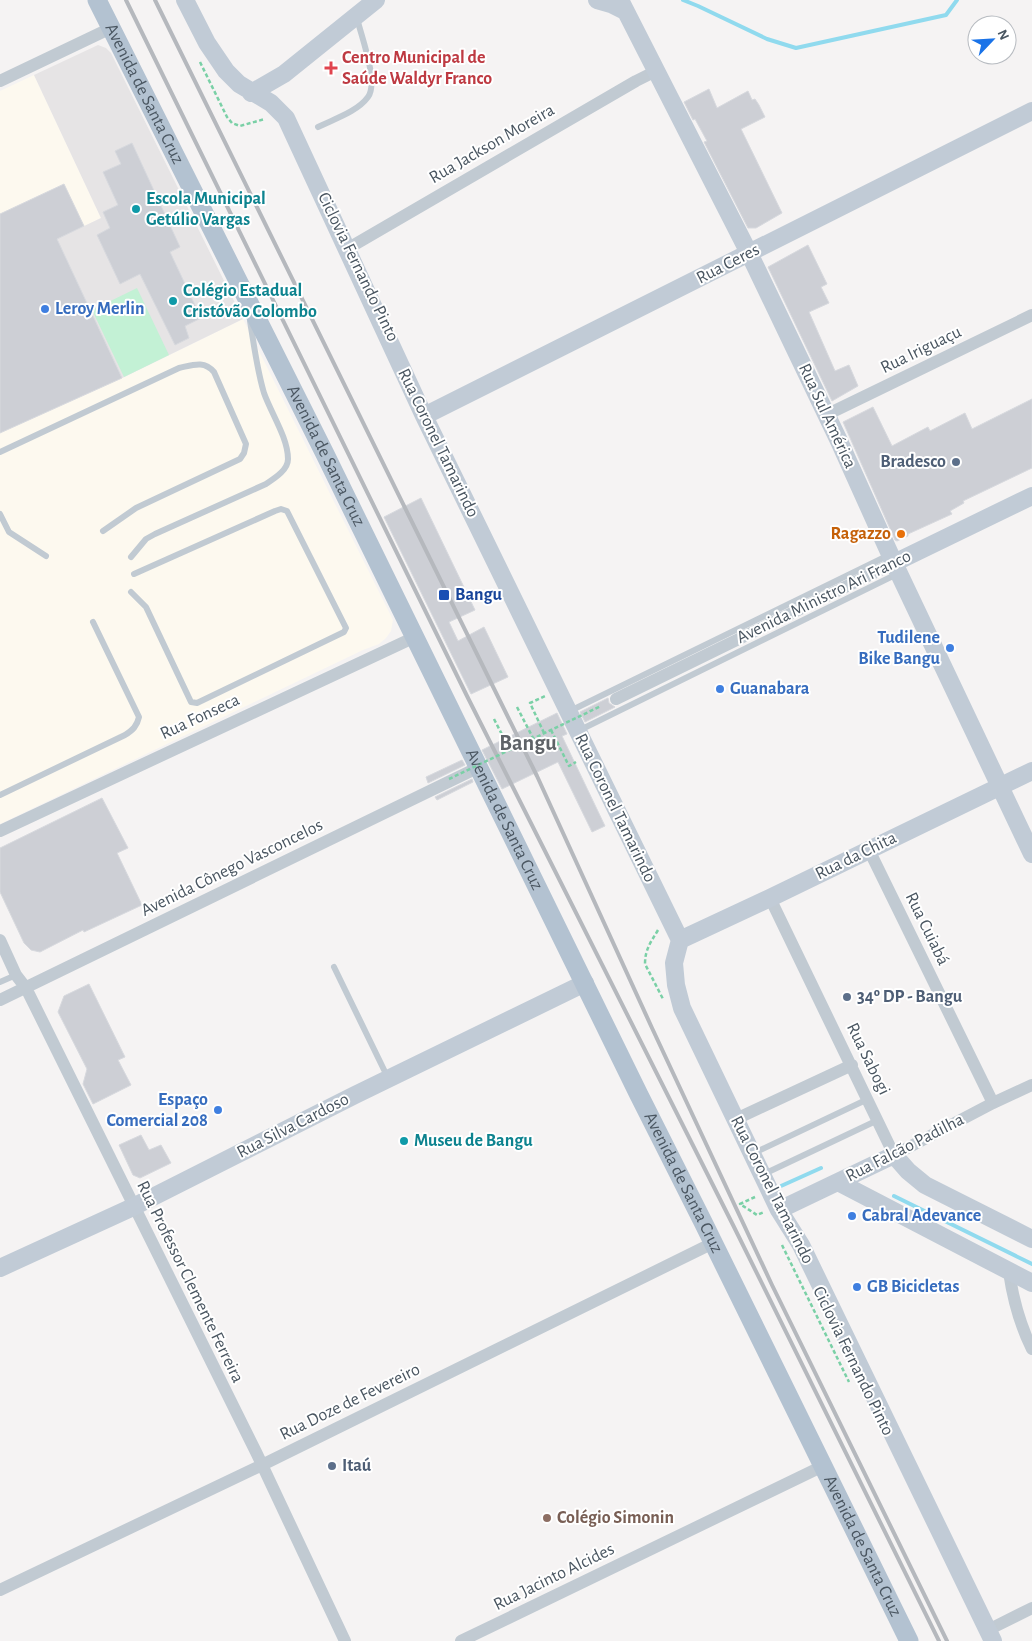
<svg xmlns="http://www.w3.org/2000/svg" width="1032" height="1641" font-family="'Alegreya Sans',sans-serif">
	<style>
		.commercial { fill: #fdf9ef }
		.education { fill: #e6e4e5 }
		.green { fill: #c3f1d5 }
		.lines { fill: none; stroke-linecap: round; stroke-linejoin: round }
		.stream { stroke: #90daee; stroke-width: 4 }
		.building { fill: #cdcfd5; stroke: #d7d9de }
		.path { stroke: #7ad0a6; stroke-width: 2.5; stroke-dasharray: 4 2.5; stroke-linecap: butt }
		.lane { stroke: #c1cad2; stroke-width: 6 }
		.street { stroke: #c1cad2; stroke-width: 12 }
		.secondary { stroke: #c1cbd6; stroke-width: 18 }
		.primary { stroke: #b3c2d1; stroke-width: 19 }
		.rail { stroke: #b5b8bd; stroke-width: 4 }
		.path-bridge { stroke: #7ad0a6; stroke-width: 2.5; stroke-dasharray: 4 2.5; stroke-linecap: butt }
		.health-dot { fill: #e0444e; stroke: #fff; stroke-width: 2 }
		.culture-dot { fill: #0f9aa8; stroke: #fff; stroke-width: 2 }
		.shop-dot { fill: #3f7fe0; stroke: #fff; stroke-width: 2 }
		.service-dot { fill: #5c6f8a; stroke: #fff; stroke-width: 2 }
		.food-dot { fill: #e8710a; stroke: #fff; stroke-width: 2 }
		.transit-dot { fill: #1a4fb4; stroke: #fff; stroke-width: 2 }
		.education-dot { fill: #8d6e63; stroke: #fff; stroke-width: 2 }
		.labels { text-anchor: middle; dominant-baseline: central; stroke-width: 4; stroke-linejoin: round; paint-order: stroke }
		.health-label { font-size: 18px; font-weight: bold; fill: #be3a42; stroke: #fff; text-anchor: start }
		.street-label { font-size: 18px; fill: #4a5661; stroke: #fff }
		.culture-label { font-size: 18px; font-weight: bold; fill: #0d838f; stroke: #fff; text-anchor: start }
		.shop-label { font-size: 18px; font-weight: bold; fill: #366cbe; stroke: #fff; text-anchor: start }
		.service-label { font-size: 18px; font-weight: bold; fill: #4e5e75; stroke: #fff; text-anchor: start }
		.food-label { font-size: 18px; font-weight: bold; fill: #c56008; stroke: #fff; text-anchor: end }
		.transit-label { font-size: 18px; font-weight: bold; fill: #164399; stroke: #fff; text-anchor: start }
		.education-label { font-size: 18px; font-weight: bold; fill: #785e54; stroke: #fff; text-anchor: start }
		.district-label { font-size: 22px; font-weight: bold; fill: #5f6368; stroke: #fff }
	</style>
	<rect width="100%" height="100%" fill="#f5f3f3"/>
	<path class="commercial" d="M34 75 101 218 57 239 123 378 243 319 393 620 391 631 386 638 379 644 363 650 0 824V91Z"/>
	<path class="education" d="M98 45 106 48 111 53 243 319 122 378 57 239 101 218 34 75Z"/>
	<path class="green" d="M137 288 169 355 124 377 92 310Z"/>
	<g class="lines">
		<path class="stream" d="M683 0 698 6 767 39 796 48 946 15 957 0
			M781 1186 821 1168
			M894 1196 1032 1264"/>
	</g>
	<path class="building" d="M709 89 717 108 748 91 752 100 755 99 759 105 765 117 741 129 782 213 756 228H748L704 142 707 141 695 119 693 120 684 102Z
		M132 143 180 247 170 252 201 318 185 326 189 338 175 345 140 274 120 284 97 235 110 228 103 212 118 205 103 172 121 164 115 151Z
		M64 184 84 226 57 239 122 378 0 433V214Z
		M808 245 827 284 821 287 829 303 809 312 835 371 849 365 858 386 832 401 768 267Z
		M1032 399V468L963 501 964 503 950 511 952 514 908 534V536L897 541 895 540 843 422 873 407 892 446 928 427 930 431 965 413 972 429Z
		M421 498 475 610 449 622 458 641 484 627 508 677 471 694 384 517Z
		M608 698 609 703 615 707 585 722 580 712Z
		M557 713 567 734 562 736 605 826 592 832 558 762 502 789 482 750Z
		M462 760 465 765 428 783 426 777Z
		M472 779 473 782 437 800 435 797Z
		M102 798 128 848 117 853 142 905 84 932 83 930 40 952 31 950 24 943 0 892V848Z
		M89 984 125 1057 118 1060 131 1085 93 1104 83 1084 87 1069 58 1012 64 996Z
		M141 1135 149 1150 161 1145 171 1163 140 1178 133 1175 119 1145Z"/>
	<g class="lines">
		<path class="path" d="M200 62 227 117 232 123 240 126 265 119
			M517 707 533 738
			M494 719 510 750
			M551 730 569 766 576 762
			M544 733 530 703 545 696
			M658 930C651 942 645 949 645 964L663 999
			M755 1197 740 1204 757 1215 764 1212
			M782 1245 849 1382"/>
		<path class="lane" d="M318 127C334 119 357 112 368 97 379 82 361 36 357 18
			M0 452 179 368C193 365 204 360 214 372L246 444 244 453 240 459 136 508 103 531
			M0 514 9 532 46 556
			M131 557 146 539 155 534 266 484C275 478 288 470 288 459 288 438 271 413 264 393 257 370 254 345 250 321
			M131 592 146 607 191 702 197 703 344 632 346 628 287 511 281 509 275 511 134 574
			M570 711 889 555
			M578 731 897 574
			M0 795 125 735C133 730 137 726 139 717L93 622
			M334 967 388 1078
			M0 982 16 975
			M754 1153 868 1099
			M764 1174 878 1120"/>
		<path class="street" d="M0 81 111 28
			M347 249 636 81 656 71
			M826 415 1032 315
			M616 699 894 563
			M0 831 415 637
			M869 850 993 1103
			M770 898 894 1155 993 1103 1032 1085
			M0 940 16 975 26 988 256 1452 345 1641
			M0 1000 479 767
			M736 1119 852 1065
			M1009 1272C1013 1299 1020 1325 1032 1349
			M0 1590 262 1465 713 1243
			M988 1630 1032 1608
			M461 1641 823 1466"/>
		<path class="secondary" d="M185 0 207 43 226 71 239 84 271 103 286 118 424 416 680 940 674 963 676 985 682 1008 779 1210 801 1245 993 1641
			M597 0 611 4 625 11
			M620 0 749 253 839 441 894 563 1032 854
			M251 93 284 74 376 0
			M424 416 1032 111
			M894 563 1032 496
			M680 940 770 898 1032 771
			M838 1182 1032 1283
			M779 1210 894 1155 908 1171 925 1185 1032 1239
			M0 1268 133 1207 355 1095 585 983"/>
		<path class="primary" id="s1" d="M97 0 325 454 639 1095 703 1222 909 1641"/>
		<path class="rail" d="M126 0 467 696 733 1225 939 1641
			M155 0 537 776 652 1028 772 1285 947 1641"/>
		<path class="path-bridge" d="M449 779 601 706"/>
	</g>
	<path class="health-dot" d="M328.5 60.5h5v5h5v5h-5v5h-5v-5h-5v-5h5z"/>
	<g class="culture-dot">
		<circle cx="136" cy="209" r="5"/>
		<circle cx="173" cy="301" r="5"/>
		<circle cx="404" cy="1141" r="5"/>
	</g>
	<g class="shop-dot">
		<circle cx="45" cy="309" r="5"/>
		<circle cx="950" cy="648" r="5"/>
		<circle cx="720" cy="689" r="5"/>
		<circle cx="218" cy="1110" r="5"/>
		<circle cx="852" cy="1216" r="5"/>
		<circle cx="857" cy="1287" r="5"/>
	</g>
	<g class="service-dot">
		<circle cx="956" cy="462" r="5"/>
		<circle cx="847" cy="997" r="5"/>
		<circle cx="332" cy="1466" r="5"/>
	</g>
	<circle class="food-dot" cx="901" cy="534" r="5"/>
	<rect class="transit-dot" x="438" y="589" width="12" height="12" rx="2.5"/>
	<circle class="education-dot" cx="547" cy="1518" r="5"/>
	<g class="labels">
		<g class="health-label">
			<text x="342" y="58">Centro Municipal de<tspan x="342" dy="21">Saúde Waldyr Franco</tspan></text>
		</g>
		<g class="street-label">
			<text stroke="none"><textPath href="#s1" startOffset="105">Avenida de Santa Cruz</textPath></text>
			<text transform="translate(492 144) rotate(-30)">Rua Jackson Moreira</text>
			<text transform="translate(728 264) rotate(-27)">Rua Ceres</text>
			<text transform="translate(358 267) rotate(64)">Ciclovia Fernando Pinto</text>
			<text transform="translate(921 350) rotate(-26)">Rua Iriguaçu</text>
			<text transform="translate(827 416) rotate(65)">Rua Sul América</text>
			<text transform="translate(438 443) rotate(64)">Rua Coronel Tamarindo</text>
			<text stroke="none"><textPath href="#s1" startOffset="510">Avenida de Santa Cruz</textPath></text>
			<text transform="translate(824 597) rotate(-26)">Avenida Ministro Ari Franco</text>
			<text transform="translate(200 717) rotate(-25)">Rua Fonseca</text>
			<text transform="translate(615 808) rotate(64)">Rua Coronel Tamarindo</text>
			<text stroke="none"><textPath href="#s1" startOffset="915">Avenida de Santa Cruz</textPath></text>
			<text transform="translate(856 856) rotate(-26)">Rua da Chita</text>
			<text transform="translate(232 868) rotate(-26)">Avenida Cônego Vasconcelos</text>
			<text transform="translate(927 929) rotate(64)">Rua Cuiabá</text>
			<text transform="translate(868 1059) rotate(64)">Rua Sabogi</text>
			<text transform="translate(293 1126) rotate(-27)">Rua Silva Cardoso</text>
			<text transform="translate(905 1148) rotate(-27)">Rua Falcão Padilha</text>
			<text stroke="none"><textPath href="#s1" startOffset="1320">Avenida de Santa Cruz</textPath></text>
			<text transform="translate(772 1190) rotate(63)">Rua Coronel Tamarindo</text>
			<text transform="translate(190 1282) rotate(64)">Rua Professor Clemente Ferreira</text>
			<text transform="translate(853 1361) rotate(64)">Ciclovia Fernando Pinto</text>
			<text transform="translate(350 1402) rotate(-26)">Rua Doze de Fevereiro</text>
			<text stroke="none"><textPath href="#s1" startOffset="1725">Avenida de Santa Cruz</textPath></text>
			<text transform="translate(554 1577) rotate(-26)">Rua Jacinto Alcides</text>
		</g>
		<g class="culture-label">
			<text x="146" y="199">Escola Municipal<tspan x="146" dy="21">Getúlio Vargas</tspan></text>
			<text x="183" y="291">Colégio Estadual<tspan x="183" dy="21">Cristóvão Colombo</tspan></text>
			<text x="414" y="1141">Museu de Bangu</text>
		</g>
		<g class="shop-label">
			<text x="55" y="309">Leroy Merlin</text>
			<text x="940" y="638" text-anchor="end">Tudilene<tspan x="940" dy="21">Bike Bangu</tspan></text>
			<text x="730" y="689">Guanabara</text>
			<text x="208" y="1100" text-anchor="end">Espaço<tspan x="208" dy="21">Comercial 208</tspan></text>
			<text x="862" y="1216">Cabral Adevance</text>
			<text x="867" y="1287">GB Bicicletas</text>
		</g>
		<g class="service-label">
			<text x="946" y="462" text-anchor="end">Bradesco</text>
			<text x="857" y="997">34º DP - Bangu</text>
			<text x="342" y="1466">Itaú</text>
		</g>
		<g class="food-label">
			<text x="891" y="534">Ragazzo</text>
		</g>
		<g class="transit-label">
			<text x="455" y="595">Bangu</text>
		</g>
		<g class="education-label">
			<text x="557" y="1518">Colégio Simonin</text>
		</g>
		<g class="district-label">
			<text x="528" y="743">Bangu</text>
		</g>
	</g>
	<g transform="translate(992 40) rotate(65)"><circle r="24" fill="#ffffff" stroke="#b7bbc0"/>
	<path d="M0-4L9 19L0 12L-9 19Z" fill="#1a73e8"/>
	<text y="-8" font-size="14" font-weight="bold" text-anchor="middle" fill="#4a5661">N</text>
	</g>
</svg>
